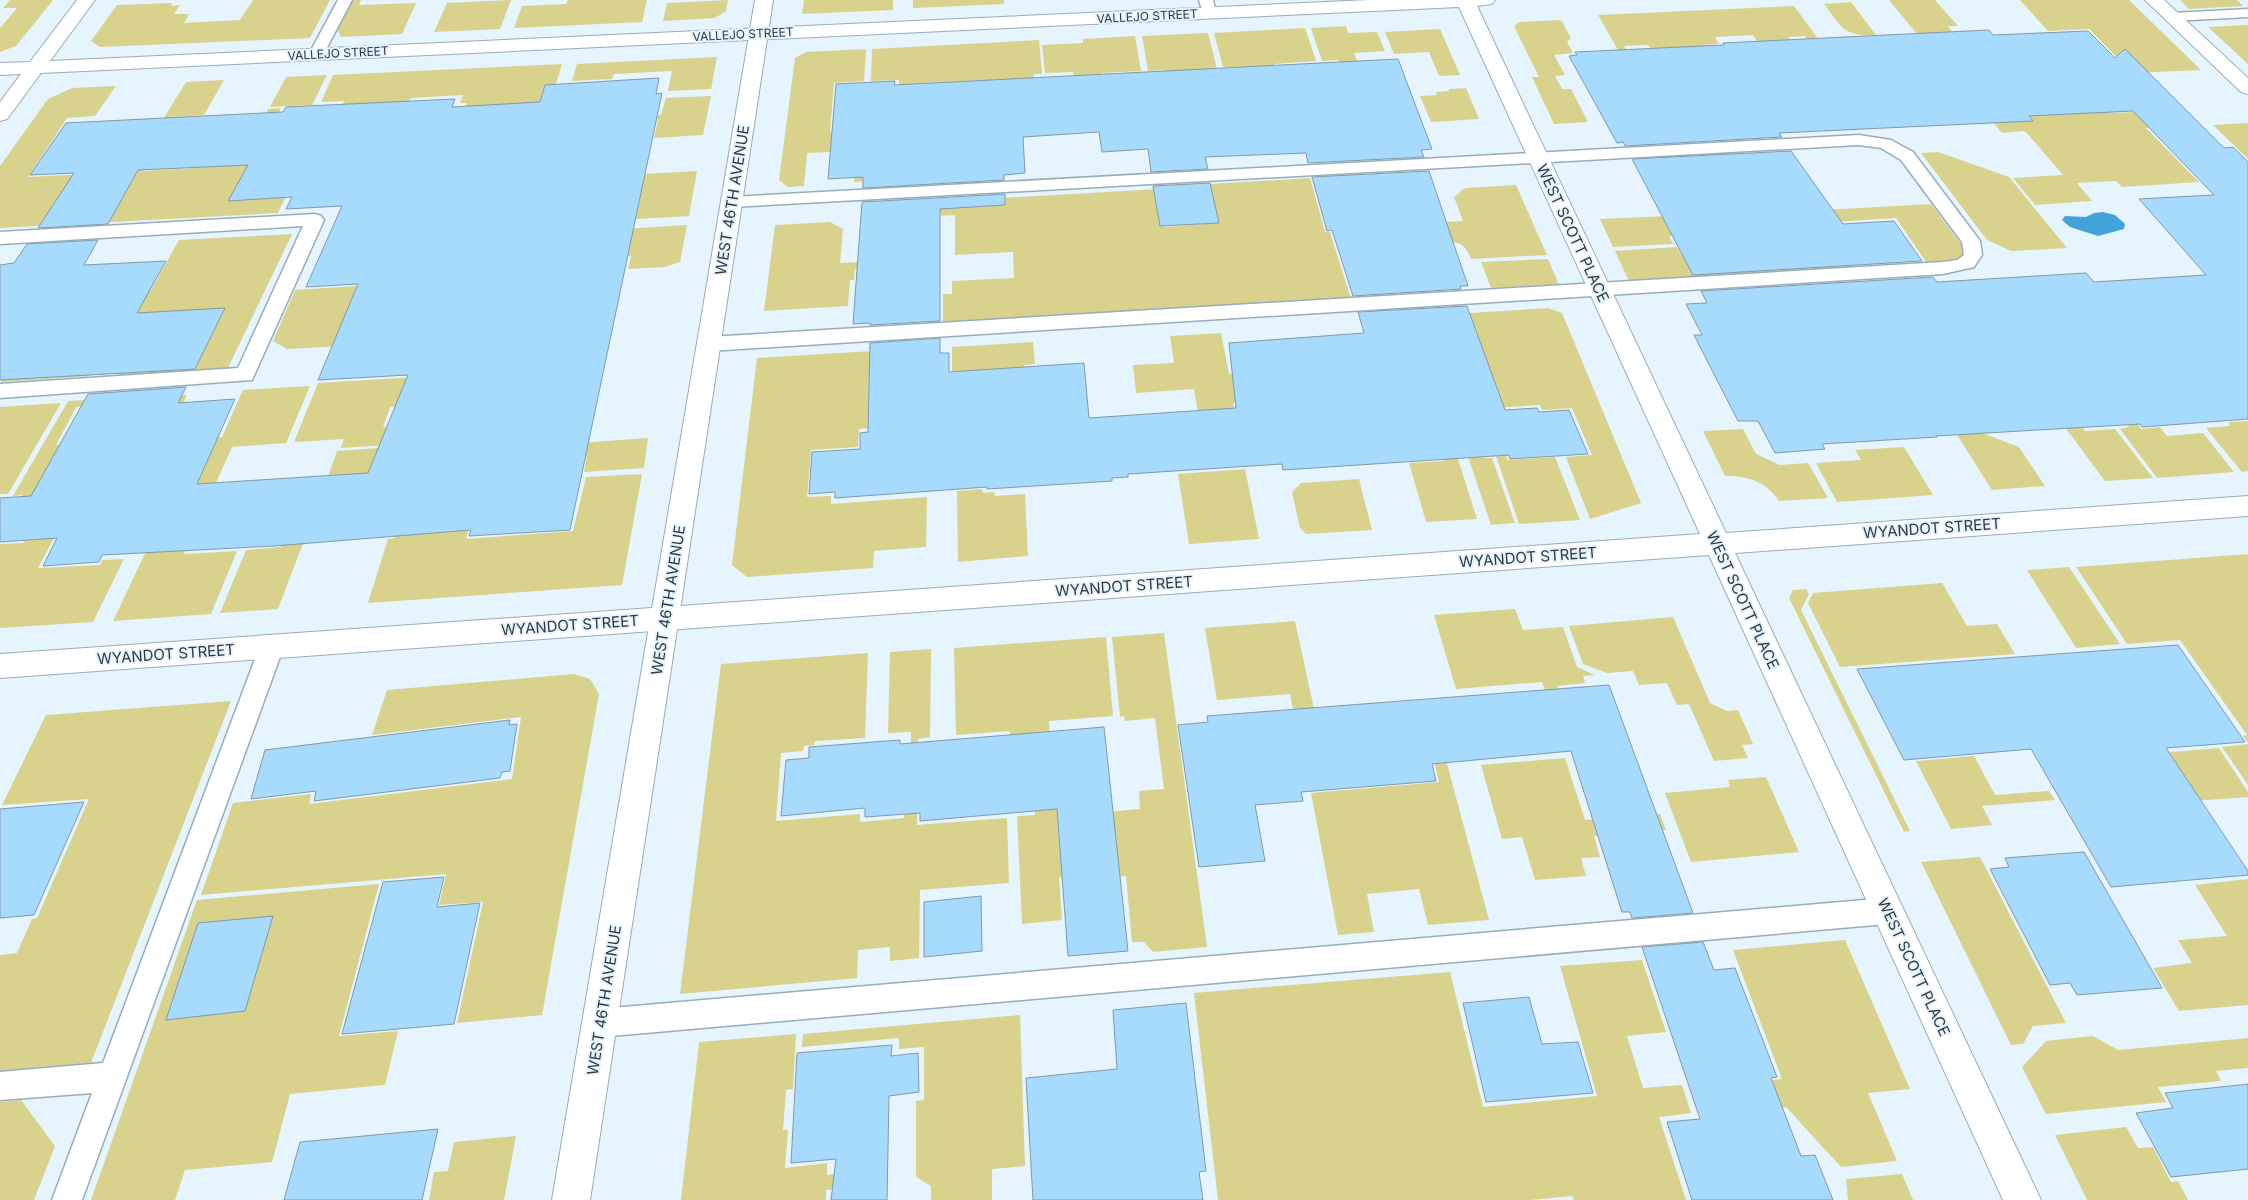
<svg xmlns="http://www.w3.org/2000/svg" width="2248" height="1200" font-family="Inter,sans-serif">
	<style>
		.green { fill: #d8d28d }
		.water { fill: #42a3da }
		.building { fill: #a7dbfe; stroke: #8398a7 }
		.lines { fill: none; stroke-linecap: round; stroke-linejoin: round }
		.lane-casing { stroke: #97adbc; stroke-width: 3 }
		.street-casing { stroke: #97adbc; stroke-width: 2 }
		.secondary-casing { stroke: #97adbc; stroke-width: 2 }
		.lane { fill: #fff; fill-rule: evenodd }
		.street { fill: #fff; fill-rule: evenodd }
		.secondary { fill: #fff; fill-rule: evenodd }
		.labels { text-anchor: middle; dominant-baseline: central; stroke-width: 4; stroke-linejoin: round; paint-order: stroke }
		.far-street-label { font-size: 12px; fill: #30393f; stroke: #e6f4fd }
		.street-label { font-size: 15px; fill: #30393f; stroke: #e6f4fd }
	</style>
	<rect width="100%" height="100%" fill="#e6f4fd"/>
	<path class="green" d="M10 0H53L16 46 0 52V28L17 8H3Z
		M253 0H330L310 38 100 47 91 41 117 5 172 3 171 6 180 5 174 14H189L184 23 240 20Z
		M351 0H361L359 5 416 3 402 34 341 37 337 28Z
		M511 0 500 29 434 32 447 3Z
		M568 0H647L642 22 514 28 522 6 566 4Z
		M728 0 726 11 715 18 663 21 667 3Z
		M804 0H893V10L802 14Z
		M913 0H1004V4L913 8Z
		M1889 0H1935L1958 26H1948L1952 32 1921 34 1940 62Z
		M2020 0H2129L2201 70 2132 73 2089 29 2048 31Z
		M2180 0H2237L2243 6 2189 9Z
		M1851 2 1876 35C1843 36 1842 28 1824 4Z
		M1794 6 1819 40H1808L1805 36 1788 37 1791 42 1759 44 1753 35 1715 37 1719 44 1703 45 1719 71 1651 49 1648 45 1624 46 1640 75 1633 76 1598 15Z
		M1561 20 1571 38 1567 42 1573 53 1554 55 1565 75 1555 76 1562 89H1571L1588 122 1554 124 1532 77H1539L1514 26 1519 22Z
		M2248 25V64L2208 27Z
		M1346 26 1348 33 1377 32 1385 51 1354 53 1364 82H1346L1338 60 1322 61 1311 28Z
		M1305 28 1316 61 1274 64 1286 104 1235 67H1223L1214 33Z
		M1440 29 1460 75 1439 76 1429 52 1394 54 1385 32Z
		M1208 33 1217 69 1171 107 1165 70 1148 71 1142 36Z
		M1135 36 1141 71 1101 73 1102 87 1076 100 1073 72 1045 73 1042 45 1083 43V39Z
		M1039 40 1042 74H1034V79L987 111 986 80 921 83 920 116 898 117 899 80 871 81 872 49Z
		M866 49 864 81 834 83 830 132 872 130 869 181 854 182 856 151 807 153 804 186 788 187 779 180 795 58 806 52Z
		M717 57 711 89 668 91 672 71 614 74 612 79 572 81 577 64Z
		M562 64 556 84 545 85 538 106 464 109 467 103H460L463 95 411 98 406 107 342 106 344 101 321 102 333 75Z
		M1943 64 2113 113 2179 110 2195 124 2146 128 2199 182 2122 187 2116 181 2077 183 2092 201 2035 205 2013 178 2063 175 2025 131 2002 133Z
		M327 75 312 105 270 107 286 77Z
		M224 80 204 115 172 117 169 121H162L186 82Z
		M116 86 95 116 67 118 28 177 87 174 171 123 142 171 195 168 204 152 263 119 268 109 281 108 264 141 304 158 278 213 0 228V166L48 99 72 88Z
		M1466 88 1479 119 1431 122 1420 96 1437 95 1436 92 1449 91V89Z
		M711 96 703 135 654 138 658 119 614 122 616 117 661 115 666 98Z
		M2248 123V159L2213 125Z
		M1732 152 1769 213 1931 204 1966 251 1959 260 1926 262 1896 218 1802 224 1823 257 1775 259 1749 216 1675 221 1669 210 1724 207 1699 163 1662 165 1657 156Z
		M1938 152 2009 177 2067 248 2011 251 1987 240 1921 153Z
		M697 171 689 216 636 219 644 177 488 183Z
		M1310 178 1325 232H1330L1351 299 943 324V294H952V281L1014 278 1013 252 955 255V215L931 216V202L1158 189 1165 227 1218 223 1193 185Z
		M1516 185 1547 255 1471 259C1463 237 1453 243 1433 244L1445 222 1463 221 1454 197 1465 188Z
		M1669 216 1680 235 1669 236 1673 244 1613 247 1600 219Z
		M830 222 843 229 840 263 901 260V267L855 269 854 280H850L848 306 764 311 775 225Z
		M687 225 680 262 665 267 628 269 631 256 612 257 558 233Z
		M292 234 228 368 119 375 135 345 107 347 90 376 1 382 39 320 88 294 151 290 179 240Z
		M1677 247 1681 254 1848 259 1856 271 1631 285 1615 251Z
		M1548 259 1559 285 1491 288 1481 262Z
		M402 283 380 344 287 349 273 341 295 290Z
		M1548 308 1562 313 1641 503 1590 519 1566 457 1592 455 1572 408 1542 410 1540 405 1494 408 1462 395 1483 458H1492L1515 523 1491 525 1437 364 1487 361 1470 313Z
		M1221 333 1229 374 1256 373 1263 401 1233 403 1236 417 1199 420 1194 389 1136 393 1133 365 1174 363 1170 336Z
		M1033 342 1035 364 1024 365 1031 478 965 393V371H952V347Z
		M872 351 871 372 869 373 868 428 859 429 858 447 811 450 807 497 831 496V504L927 497 926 547 874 551 873 568 747 577 732 565 757 358Z
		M529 370 509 399 390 407 383 427 407 426 401 444 341 448 344 439 294 442 318 383Z
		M2105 381 2141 429 2160 427 2167 436 2203 433 2234 472 2157 478 2120 429 2129 427Z
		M310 386 286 443 232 447 184 554 237 551 211 614 113 621 149 545 173 440 222 437 243 390Z
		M187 395 138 496 68 512 38 568 100 565 102 560 124 559 93 622 0 628V544L23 543 47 497 21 498 22 495 13 496 68 401 90 400 87 407H76L56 445 99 443 122 399Z
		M61 403 8 494H0V407Z
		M2248 421V471L2242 472 2206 428 2230 426 2228 422Z
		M2080 425 2085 431 2115 429 2153 478 2105 481 2064 426Z
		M1952 427 1982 433 2019 447 2045 486 1992 490Z
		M1743 429 1756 454 1780 465 1808 463 1828 498 1779 501C1767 482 1747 475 1725 476L1703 431Z
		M648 438 644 468 584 472 587 456 501 462 321 496 337 451 500 439 498 449Z
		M1904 447 1933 495 1837 502 1816 463 1861 460 1855 450Z
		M1506 455 1508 460 1555 457 1580 520 1519 524 1496 456Z
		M1457 456 1477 519 1426 522 1409 463 1444 461 1443 457Z
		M1245 469 1259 539 1189 544 1178 474Z
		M642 474 622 585 368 603 388 539 395 538 405 508 474 509 466 539 573 531 586 477Z
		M1359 479 1372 530 1306 534 1300 528 1292 492 1301 483Z
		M982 489 983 493 994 492 995 496 1025 494 1028 556 958 562 957 491Z
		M303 490 320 499 278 609 220 613 246 550 281 547Z
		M2248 554V743L2243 736 2247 735 2180 640 2127 644 2076 567Z
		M2069 567 2120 644 2076 648 2027 570Z
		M1942 583 1967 626 1997 624 2015 654 1840 667 1808 603 1813 593Z
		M1806 589 1809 594 1801 610 1910 831 1904 832 1789 598 1793 590Z
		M1515 609 1523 630 1563 627 1577 667 1595 675 1583 676 1585 683 1557 686 1561 698 1558 727 1542 682 1456 689 1434 615Z
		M1673 617 1710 703 1727 711 1738 710 1753 744 1742 745 1748 758 1714 761 1689 704 1677 705 1667 683 1639 685 1633 671 1607 673 1583 664 1569 626Z
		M1295 621 1314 709 1309 789 1290 694 1217 700 1205 628Z
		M1164 633 1207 947 1153 952 1144 942H1132L1126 876 1089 880 1084 814 1140 809 1139 791 1164 789 1155 718 1125 721 1124 716 1120 717 1112 637Z
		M1106 637 1113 716 1049 721 1053 795 1012 776 1010 731 956 735 954 648Z
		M931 649 930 737 918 739 917 825 1007 818 1009 883 920 890 919 958 890 961V947L858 950 857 978 680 994 721 664 868 653 865 738 815 741 814 745 804 746 803 751 781 753 776 821 860 814V822L904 818V790L910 789 911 732 888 733 890 652Z
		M574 674 590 679 599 694 542 1015 457 1023 483 902 439 905 446 874 201 895 233 803 311 794 309 804 512 779 521 717 372 735 387 690Z
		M231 701 91 1063 0 1071V955L17 953 32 919 37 918 89 799 2 805 46 715Z
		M2248 744V785L2222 747Z
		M2219 748 2248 792V797L2166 803 2136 755Z
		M1974 756 1995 795 2049 791 2055 800 1982 806 1992 825 1951 829 1916 761Z
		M1565 758 1585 820 1660 814 1666 830 1594 836 1600 857 1581 858 1586 876 1535 880 1522 837 1502 839 1481 765Z
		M1446 760 1489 920 1428 925 1419 889 1367 894 1374 932 1338 935 1311 793 1439 782 1434 761Z
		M1766 777 1799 852 1691 862 1665 793 1730 787 1728 780Z
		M1077 803 1082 874 1059 877 1062 920 1022 924 1017 816 1035 815V806Z
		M1980 857 2066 1023 2033 1026 2023 1044 2011 1045 1921 862Z
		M2248 879V1005L2179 1011 2153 968 2192 963 2178 940 2227 936 2195 885Z
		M379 884 339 1036 398 1031 385 1085 290 1094 272 1162 185 1170 175 1200H91L197 900Z
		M1845 940 1910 1089 1868 1093 1897 1161 1841 1167 1786 1107 1700 1115 1691 1088 1782 1079 1733 950Z
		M1642 960 1666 1032 1627 1036 1643 1088 1682 1085 1691 1113 1659 1117 1686 1200H1574L1572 1196 1530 1200H1218L1194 993 1450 972 1483 1107 1597 1096 1560 966Z
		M1020 1015 1025 1166 992 1169V1200H931V1186L916 1177V1101L924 1100V1047L899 1049V1038L802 1047 803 1034Z
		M796 1034 793 1089 786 1090 783 1130H788L785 1168 827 1163V1175L885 1169V1184L826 1190V1200H681L699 1042Z
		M2093 1036 2118 1050 2248 1038V1068L2216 1071 2221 1081 2158 1087 2166 1102 2046 1114 2022 1067 2046 1041Z
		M21 1100 55 1146 34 1200H0V1102Z
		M2126 1127 2138 1148 2153 1147 2171 1182 2178 1181 2188 1200H2087L2055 1135Z
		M516 1136 504 1200H429L434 1172 448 1171 454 1142Z
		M1902 1174 1913 1200H1848L1846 1179Z"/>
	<path class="water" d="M2103 212 2115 215 2125 224 2124 229 2098 236 2070 227 2062 220 2065 216 2086 217 2094 213Z"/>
	<path class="building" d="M1989 30 1993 35 2088 31 2115 58 2125 49 2224 148 2233 147 2248 162V419L2142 427 2140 424 1936 436 1937 437 1822 444 1825 449 1775 453 1758 421H1738L1694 335H1702L1686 304 1707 303 1701 291 1933 277 1937 282 2086 273 2094 282 2206 275 2139 199 2214 195 2133 111 2029 116 2033 121 1779 133 1782 137 1625 146 1623 142 1617 143 1569 56 1577 55 1575 52 1724 45 1723 43Z
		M1398 59 1432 149 1421 150 1424 157 1308 163 1306 153 1205 157 1208 169 1151 172 1148 149 1102 152 1099 132 1023 137 1025 173 1004 175V180L863 188V177L828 179 836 84 895 81 894 85Z
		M659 78 656 94 662 93 570 530 469 536 471 530 274 546 102 555 99 562 43 566 57 538 0 542V498L31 496 88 394 186 387 178 403 235 399 197 484 368 473 408 375 318 380 358 284 306 287 342 206 286 209 292 197 228 201 248 165 138 170 108 224 38 228 74 173 30 175 66 123 283 112 286 107 455 99 452 107 540 102 545 85Z
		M1791 151 1843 224 1894 221 1922 261 1693 275 1632 159Z
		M1429 171 1468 286H1460L1461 289 1353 296 1332 230 1327 231 1312 177Z
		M1210 183 1219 223 1160 226 1153 186Z
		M1005 194V205L940 209V321L870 325V323L853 324 862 202Z
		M98 240 84 265 166 261 137 313 225 308 195 369 0 380V265L14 263 27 244Z
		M1467 306 1505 410 1537 408 1539 412 1569 410 1588 454 1510 459 1509 455 1283 470 1282 464 1128 474V477L1112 478V481L987 489V487L835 498V492L809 494 812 452 860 449V433L868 432 870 343 940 338V353H949V372L1084 363 1089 418 1236 408 1229 343 1364 333 1358 312Z
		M2178 645 2245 742 2166 748 2248 871V875L2111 887 2031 749 1904 760 1857 669Z
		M1609 685 1693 913 1632 918 1630 912H1622L1571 751 1432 764 1436 781 1301 792 1303 801 1255 805 1265 861 1199 867 1178 725 1208 722 1207 716Z
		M510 720 509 725 517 724 510 771 502 772 500 778 314 801 316 791 251 799 265 750Z
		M1104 727 1128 951 1068 956 1057 809 920 821V813L865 817V808L781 816 786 760 809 758V747L900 740V744Z
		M84 802 34 915 0 918V809Z
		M2084 852 2162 988 2077 995 2070 983 2050 985 1990 869 2009 867 2005 858Z
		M444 877 437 907 480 903 454 1024 342 1034 383 882Z
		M981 896 982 951 924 957V902Z
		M273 916 245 1011 166 1020 198 923Z
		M1703 942 1714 970 1735 968 1777 1077 1771 1078 1801 1156 1815 1155 1833 1200H1692L1667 1122 1700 1119 1642 947Z
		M1529 997 1542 1044 1578 1042 1593 1093 1486 1102 1463 1003Z
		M1186 1003 1206 1171 1199 1172 1203 1200H1033L1026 1078 1117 1069 1113 1010Z
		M892 1045 891 1056 918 1053 919 1092 889 1096 887 1200H831L836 1159 791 1163 797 1053Z
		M2248 1084V1169L2171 1177 2136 1113 2173 1108 2165 1093Z
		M438 1129 422 1200H284L300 1142Z"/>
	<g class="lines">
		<defs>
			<path id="lane" d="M338 0H352L322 57H312L309 54Z
				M1199 0H1213L1216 13 1214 16H1204Z
				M2248 9V17L2172 21 2165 17 2172 13Z
				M1859 135 1891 140 1913 152 1980 241 1982 255 1974 267 1943 274 709 351 702 349 699 344 702 339 709 337 1943 262 1957 260 1964 255 1962 242 1901 160 1881 148 1859 145 732 207 726 206 723 202 726 198 732 197Z
				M315 214 321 216 324 220 252 380 0 398V384L238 368 303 226 0 244V232Z
				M272 636 280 639 284 646 82 1200H52L92 1093 0 1100V1072L103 1063 260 646 264 639Z
				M1887 898 1896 902 1900 911 1896 920 1887 924 600 1037 590 1033 586 1023 590 1013 600 1009Z"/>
			<path id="street" d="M77 0H95L50 61 1369 0H1495L1492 4 1477 6 1726 533 2248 496V516L1735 553 2041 1200H2003L1709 555 0 678V654L1700 534 1459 7 41 73 7 119 0 121V102L21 74 0 75V63L30 62Z
				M2145 0H2164L2248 78V94L2241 92Z"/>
			<path id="secondary" d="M755 0H773L590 1200H552Z"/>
		</defs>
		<use href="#lane" class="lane-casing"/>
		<use href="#street" class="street-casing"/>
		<use href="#secondary" class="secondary-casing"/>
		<use href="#lane" class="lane"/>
		<use href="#street" class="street"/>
		<use href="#secondary" class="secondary"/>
	</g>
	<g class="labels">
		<g class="far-street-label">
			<text transform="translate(1147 16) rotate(-3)">VALLEJO STREET</text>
			<text transform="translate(743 34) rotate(-3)">VALLEJO STREET</text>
			<text transform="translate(338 53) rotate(-3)">VALLEJO STREET</text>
		</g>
		<g class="street-label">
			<text transform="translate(732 200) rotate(-81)">WEST 46TH AVENUE</text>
			<text transform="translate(1573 233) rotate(65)">WEST SCOTT PLACE</text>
			<text transform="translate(1932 528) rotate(-4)">WYANDOT STREET</text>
			<text transform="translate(1528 557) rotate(-4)">WYANDOT STREET</text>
			<text transform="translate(1124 586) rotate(-4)">WYANDOT STREET</text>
			<text transform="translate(668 600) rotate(-81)">WEST 46TH AVENUE</text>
			<text transform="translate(1743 600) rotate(65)">WEST SCOTT PLACE</text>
			<text transform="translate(570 625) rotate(-4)">WYANDOT STREET</text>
			<text transform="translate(166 654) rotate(-4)">WYANDOT STREET</text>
			<text transform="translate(1914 967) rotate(65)">WEST SCOTT PLACE</text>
			<text transform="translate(604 1000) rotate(-81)">WEST 46TH AVENUE</text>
		</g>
	</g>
</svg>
